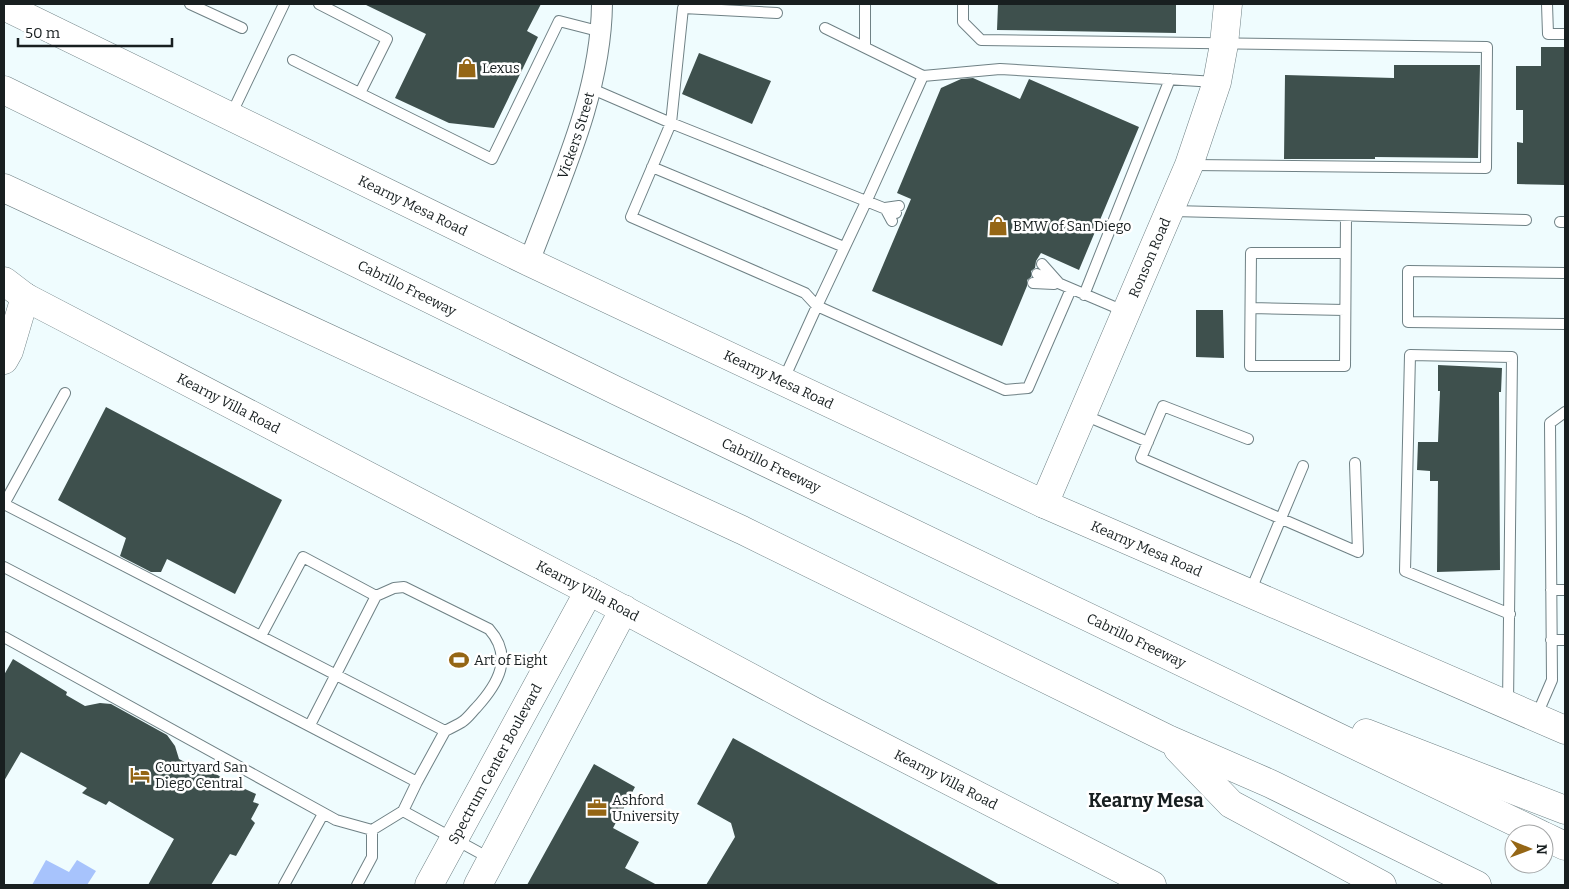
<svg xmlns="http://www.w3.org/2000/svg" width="1569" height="889" font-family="Bitter,serif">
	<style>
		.water { fill: #a7c3fc }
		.building { fill: #3e504d }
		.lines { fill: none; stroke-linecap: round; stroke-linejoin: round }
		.lane-casing { stroke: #6f8185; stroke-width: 12 }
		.street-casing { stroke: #6f8185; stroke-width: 22 }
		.secondary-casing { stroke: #6f8185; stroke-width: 29 }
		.highway-casing { stroke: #6f8185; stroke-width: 29 }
		.lane { stroke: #fff; stroke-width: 10 }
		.street { stroke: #fff; stroke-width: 20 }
		.secondary { stroke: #fff; stroke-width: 28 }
		.highway { stroke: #fff; stroke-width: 28 }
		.labels { text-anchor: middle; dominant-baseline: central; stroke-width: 5; stroke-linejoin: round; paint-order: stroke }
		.poi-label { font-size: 14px; fill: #181f20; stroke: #fff; text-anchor: start }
		.street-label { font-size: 14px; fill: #181f20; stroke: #fff }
		.district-label { font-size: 19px; font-weight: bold; fill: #181f20; stroke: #fff }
	</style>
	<rect width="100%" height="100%" fill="#effcfe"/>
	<path class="water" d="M46 860 69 872 77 860 96 871 87 885H32Z"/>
	<path class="building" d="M364 4H541L527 31 538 37 494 128 449 123 395 98 426 34Z
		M998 4H1176V33L997 30Z
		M1541 47H1565V185L1517 184V142L1523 143V110H1516V66H1541Z
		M699 53 771 81 752 124 682 94Z
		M1394 65H1480L1478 158 1375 157V159H1284L1285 75 1394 78Z
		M973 78 1020 99 1029 79 1139 127 1079 270 1041 253 1036 261 1035 268 1031 271V277L1027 280V286L1002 346 872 291 911 199 897 193 941 88 961 79Z
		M1196 310H1223L1224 358 1196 357Z
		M1438 365 1502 368 1501 392H1499L1500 570 1437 572 1438 481H1430V471L1417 470 1418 442H1438L1440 391H1438Z
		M106 407 282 500 235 594 167 559 161 572H151L120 556 126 538 58 500Z
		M13 659 67 692 66 695 85 706 100 703 111 704 167 735 175 746 179 759 198 769 201 766 234 784 256 794 253 802 259 804 251 819 255 823 236 856 230 854 211 885H148L174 839 109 801 106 805 82 793 87 788 21 752 4 781V675Z
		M733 738 1000 885H706L735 837 731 823 697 804Z
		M594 764 635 787 613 828 639 842 625 868 657 885H527Z"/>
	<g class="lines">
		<defs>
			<path id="lane" d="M190 4 242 28
				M319 4 387 39 360 93
				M963 4V22L981 40 1487 47 1486 168 1191 165
				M1547 4 1548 34H1565
				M777 13 683 8 671 123 631 217 805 293 817 306 867 200 923 76 1000 69 1216 82
				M825 28 923 76
				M865 47V4
				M293 60 492 159 559 21 602 32
				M590 88 671 123 896 213
				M231 115 284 4
				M652 167 844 247
				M1173 211 1526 220
				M892 221 885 208 899 206
				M1560 222H1565
				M1345 253H1251L1250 366H1345L1346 216
				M1042 264 1058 282
				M1565 273 1408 271V322L1565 324
				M1037 274 1124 311
				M1033 283 1054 284
				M1084 295 1170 79
				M1251 308 1345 310
				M783 381 817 306 1005 390 1028 388 1071 289
				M1084 415 1148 442
				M1248 439 1163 406 1141 458 1358 552 1355 463
				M4 504 445 731 417 782
				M4 504 65 393
				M4 567 417 782 403 811
				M1551 590H1565
				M1250 592 1303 466
				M376 596 394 588 404 587 489 629C514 657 498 684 476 708 472 712 468 718 462 722 457 725 451 728 445 731
				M261 636 303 557 376 596 310 725
				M4 637 336 820 372 830 403 811 491 859
				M1551 640H1565
				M1508 704 1512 357 1410 355 1405 571 1510 614
				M1536 717 1552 680 1550 423 1565 412
				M284 885 323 814
				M357 885 372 857V830"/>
			<g id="street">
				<path id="s1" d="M529 262C560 179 601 94 602 4"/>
			</g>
			<g id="secondary">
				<path id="s2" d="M4 6 529 262 1044 504 1565 730"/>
				<path id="s3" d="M4 281 25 297 589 591 815 712 1152 885"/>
				<path d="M4 360 9 351 25 297"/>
				<path id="s4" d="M1044 504 1189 165 1217 82 1224 44 1228 4"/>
				<path id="s5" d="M429 885 589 591"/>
				<path d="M478 885 624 609"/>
			</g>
			<g id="highway">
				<path id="s6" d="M4 90 617 391 1540 834"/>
				<path d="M4 188 742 530 1168 739 1271 784 1477 885"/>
				<path d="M1366 733 1565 810"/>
				<path d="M1178 749 1231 804 1382 885"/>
				<path d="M1544 836 1565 846"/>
			</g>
		</defs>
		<use href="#lane" class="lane-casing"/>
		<use href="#street" class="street-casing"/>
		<use href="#secondary" class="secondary-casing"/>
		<use href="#highway" class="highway-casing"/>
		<use href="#lane" class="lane"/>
		<use href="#street" class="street"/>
		<use href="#secondary" class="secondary"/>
		<use href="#highway" class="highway"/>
	</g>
	<defs>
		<symbol id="shop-bare" viewBox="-9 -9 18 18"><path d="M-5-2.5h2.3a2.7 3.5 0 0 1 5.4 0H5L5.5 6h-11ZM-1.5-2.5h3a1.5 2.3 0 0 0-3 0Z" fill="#956615" stroke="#fff" stroke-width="2.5" paint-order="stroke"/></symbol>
		<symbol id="stadium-bare" viewBox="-9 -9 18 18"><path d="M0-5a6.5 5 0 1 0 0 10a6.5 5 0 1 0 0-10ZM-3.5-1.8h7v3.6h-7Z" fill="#956615" stroke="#fff" stroke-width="2.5" paint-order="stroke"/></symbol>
		<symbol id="hotel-bare" viewBox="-9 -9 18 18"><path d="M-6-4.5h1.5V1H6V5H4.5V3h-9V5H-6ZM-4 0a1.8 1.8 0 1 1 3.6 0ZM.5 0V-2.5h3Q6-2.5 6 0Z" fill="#956615" stroke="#fff" stroke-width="2.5" paint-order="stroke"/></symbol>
		<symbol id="office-bare" viewBox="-9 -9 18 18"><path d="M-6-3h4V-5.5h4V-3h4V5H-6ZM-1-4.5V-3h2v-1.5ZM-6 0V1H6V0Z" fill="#956615" stroke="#fff" stroke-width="2.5" paint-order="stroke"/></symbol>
	</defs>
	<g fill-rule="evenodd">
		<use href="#shop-bare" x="453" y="54" width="28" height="28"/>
		<use href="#shop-bare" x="984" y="212" width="28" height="28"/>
		<use href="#stadium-bare" x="445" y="646" width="28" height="28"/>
		<use href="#hotel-bare" x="126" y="761" width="28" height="28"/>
		<use href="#office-bare" x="583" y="794" width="28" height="28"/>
	</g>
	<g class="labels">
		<g class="poi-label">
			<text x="482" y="68">Lexus</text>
			<text x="1013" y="226">BMW of San Diego</text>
			<text x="474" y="660">Art of Eight</text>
			<text x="155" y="767">Courtyard San<tspan x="155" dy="16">Diego Central</tspan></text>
			<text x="612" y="800">Ashford<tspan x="612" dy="16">University</tspan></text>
		</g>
		<g class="street-label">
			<text stroke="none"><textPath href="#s1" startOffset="135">Vickers Street</textPath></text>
			<text stroke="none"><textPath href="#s2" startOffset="455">Kearny Mesa Road</textPath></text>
			<text stroke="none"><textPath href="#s4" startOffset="268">Ronson Road</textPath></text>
			<text stroke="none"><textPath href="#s6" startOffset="449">Cabrillo Freeway</textPath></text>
			<text stroke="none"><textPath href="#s2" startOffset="860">Kearny Mesa Road</textPath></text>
			<text stroke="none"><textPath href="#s3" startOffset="256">Kearny Villa Road</textPath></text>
			<text stroke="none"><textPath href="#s6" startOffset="854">Cabrillo Freeway</textPath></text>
			<text stroke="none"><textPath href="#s2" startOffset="1265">Kearny Mesa Road</textPath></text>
			<text stroke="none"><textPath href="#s3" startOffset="661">Kearny Villa Road</textPath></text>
			<text stroke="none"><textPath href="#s6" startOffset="1259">Cabrillo Freeway</textPath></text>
			<text stroke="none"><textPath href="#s5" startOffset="138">Spectrum Center Boulevard</textPath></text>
			<text stroke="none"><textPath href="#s3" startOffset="1066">Kearny Villa Road</textPath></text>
		</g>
		<g class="district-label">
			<text x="1146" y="800">Kearny Mesa</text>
		</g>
	</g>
	<rect width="1569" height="889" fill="none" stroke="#181f20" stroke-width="10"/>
	<g transform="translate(1529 849) rotate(91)"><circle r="24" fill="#ffffff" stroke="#a3a5a6"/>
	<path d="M0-4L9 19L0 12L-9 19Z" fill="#956615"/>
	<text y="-8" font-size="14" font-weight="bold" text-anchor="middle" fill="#181f20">N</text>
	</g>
	<path d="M18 38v8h154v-8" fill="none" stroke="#181f20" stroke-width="2.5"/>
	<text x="25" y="38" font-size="15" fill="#181f20" stroke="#ffffff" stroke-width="4" paint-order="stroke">50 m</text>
</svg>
